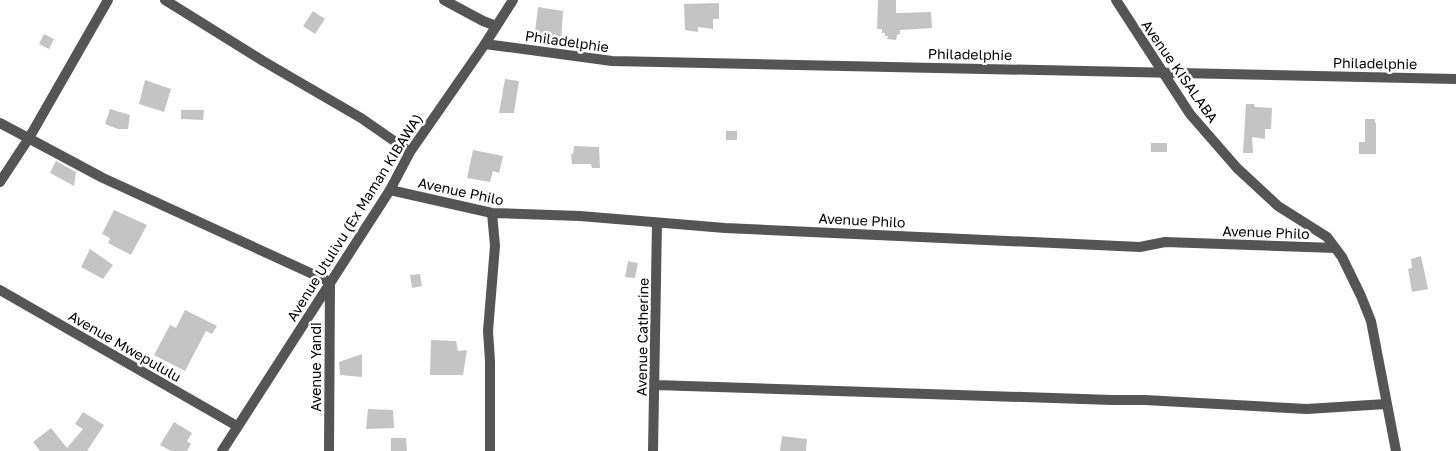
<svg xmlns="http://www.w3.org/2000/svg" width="1456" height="451" font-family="'Golos Text',sans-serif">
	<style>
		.building { fill: #c4c4c4 }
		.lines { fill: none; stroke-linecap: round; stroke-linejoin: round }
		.minor { stroke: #555; stroke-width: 10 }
		.tertiary { stroke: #555; stroke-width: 10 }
		.labels { text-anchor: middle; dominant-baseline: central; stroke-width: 5; stroke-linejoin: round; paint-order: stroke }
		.street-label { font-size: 14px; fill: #000; stroke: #fff }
	</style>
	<rect width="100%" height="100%" fill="#fff"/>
	<path class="building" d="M878 0H896V13L931 12 932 28 900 30V34L897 35 896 40 887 39 888 36H885V33H882V29H877Z
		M719 3V19H713V29L698 27V32L685 30 684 4Z
		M538 7 563 11 561 43 534 40Z
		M313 11 325 19 315 34 303 26Z
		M44 34 54 39 49 49 39 44Z
		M505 79 519 81 514 113H499Z
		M145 80 171 89 164 112 139 104Z
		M1246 104H1254L1255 107 1272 108 1271 129H1265V139L1252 137 1253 153H1243Z
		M110 109 130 115 128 129H118L105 124Z
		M181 110H204L203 120 181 119Z
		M1365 119H1375V123H1376V154H1359V142H1365Z
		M726 131H737V140H726Z
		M1151 143H1167V152H1151Z
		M574 146 599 147 600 168H592L591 164H572L571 154H573Z
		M473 150 503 156 499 173 493 171 490 182 467 178Z
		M56 161 76 172 74 186 50 173Z
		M114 210 147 225 131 255 108 243 110 238 102 234Z
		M90 249 113 265 103 279 81 267Z
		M1421 256 1428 289 1412 292 1408 269 1412 268 1411 259Z
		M628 261 638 263 635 278 625 277Z
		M420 274 422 286 412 288 410 275Z
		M185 310 217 326 212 334 206 331 185 371 154 355 170 325 176 328Z
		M431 340 456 341 458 351 467 350 463 375H430Z
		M362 354V377L340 375 339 362Z
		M368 409 393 410 394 428 366 429Z
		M83 412 104 425 87 451H40L33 442 51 428 67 448 83 429 75 424Z
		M174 422 192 433 187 441 191 444 187 451H171L160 445Z
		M782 436 807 439 806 451H780Z
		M391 438H406L407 451H391Z"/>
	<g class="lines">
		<path class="minor" d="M165 0 263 61 361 118 410 152
			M444 0 483 21 496 26
			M485 44 612 61 1456 79
			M0 123 103 178 330 282 329 451
			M0 182 29 138 108 0
			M390 190 492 213 580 216 725 228 1140 247 1165 242 1335 248
			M0 290 237 426
			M655 385 1112 400H1145L1307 409 1386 404
			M490 451V361L488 331 495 246 492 213
			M653 451 657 223"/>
		<path class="tertiary" d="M1116 0 1190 114 1237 168 1278 206 1327 237 1342 257 1361 296 1371 321 1396 451
			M222 451 390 190 410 152 485 44 513 0"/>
	</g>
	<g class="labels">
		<g class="street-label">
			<text transform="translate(567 41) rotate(8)">Philadelphie</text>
			<text transform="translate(970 54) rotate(1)">Philadelphie</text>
			<text transform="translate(1375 63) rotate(1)">Philadelphie</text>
			<text transform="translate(1180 71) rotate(55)">Avenue KISALABA</text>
			<text transform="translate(461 191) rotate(12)">Avenue Philo</text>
			<text transform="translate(354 217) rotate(-58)">Avenue Utulivu (Ex Maman KIBAWA)</text>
			<text transform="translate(862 220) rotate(3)">Avenue Philo</text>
			<text transform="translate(1266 232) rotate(2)">Avenue Philo</text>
			<text transform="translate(642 337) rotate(-89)">Avenue Catherine</text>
			<text transform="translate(125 346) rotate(30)">Avenue Mwepululu</text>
			<text transform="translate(315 367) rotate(-90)">Avenue Yandi</text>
		</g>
	</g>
</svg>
